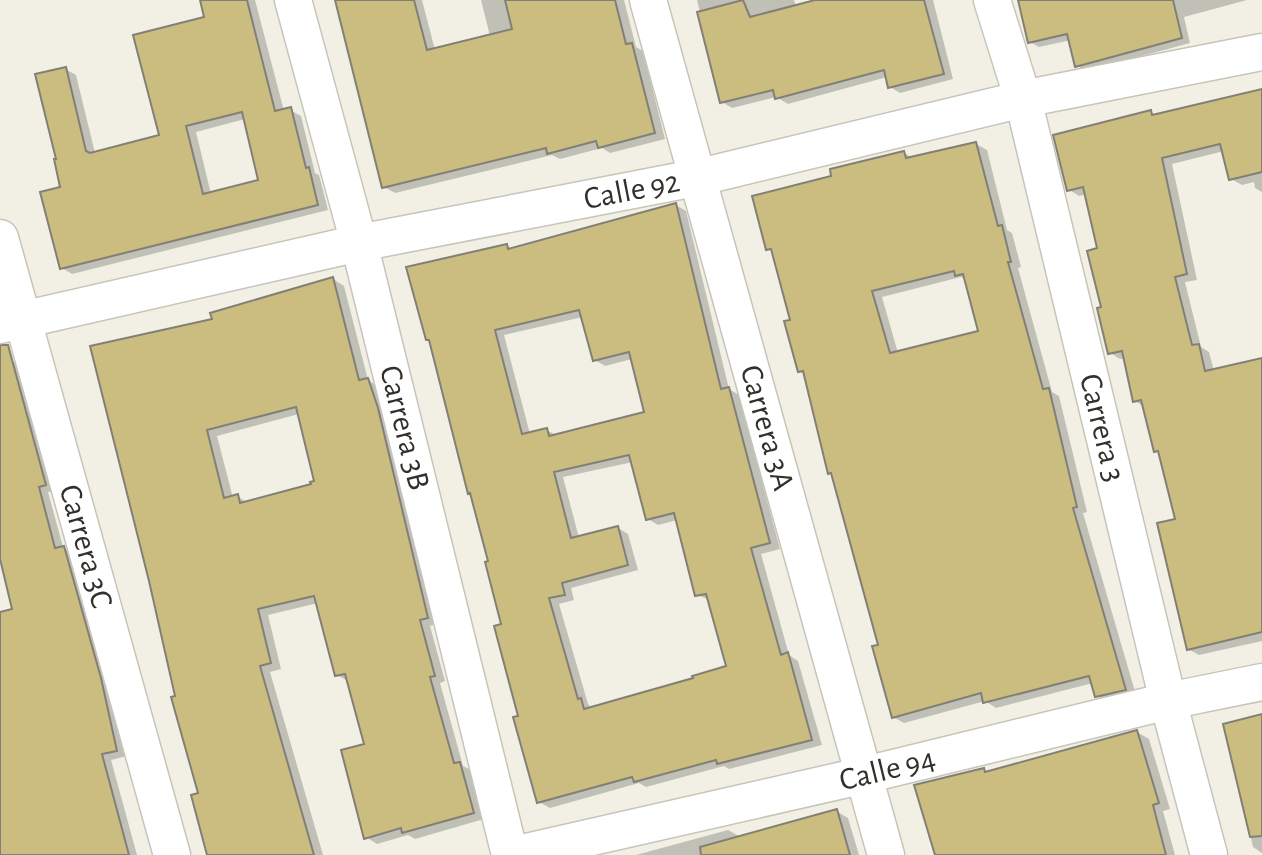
<svg xmlns="http://www.w3.org/2000/svg" width="1262" height="855" font-family="'Alegreya Sans',sans-serif">
	<style>
		.shadow { fill: #0003; fill-rule: evenodd }
		.building { fill: #cbbd7f; stroke: #828076; stroke-width: 2; fill-rule: evenodd }
		.lines { fill: none; stroke-linecap: round; stroke-linejoin: round }
		.street-casing { stroke: #c7c5ba; stroke-width: 39 }
		.street { stroke: #fff; stroke-width: 36 }
		.labels { text-anchor: middle; dominant-baseline: central; stroke-width: 7; stroke-linejoin: round; paint-order: stroke }
		.street-label { font-size: 32px; fill: #31302b; stroke: #f2f0e5 }
	</style>
	<rect width="100%" height="100%" fill="#f2f0e5"/>
	<path class="shadow" d="M202 0H255L284 111 290 110 301 116 315 173 319 175 328 210 72 274 62 268 65 69 76 75 95 153 161 137 207 19ZM245 119 261 181 211 194 196 132Z
		M337 0H422L435 50 490 36 481 0H624L636 47 643 51 665 139 610 153 602 148 560 159 552 155 395 193 384 187Z
		M697 0H794L796 7 823 0H933L953 79 900 93 890 87 887 77 788 104 776 97 732 108 722 102Z
		M1020 0H1247L1184 17 1190 43 1086 71 1077 66 1071 40 1039 47 1030 42Z
		M1262 91V192L1255 188 1254 182 1242 185 1231 179 1224 151 1172 164 1197 280 1185 282 1201 347 1209 352 1214 371 1262 360V641L1199 655 1188 649 1178 520 1161 454 1156 451 1145 407 1135 401 1125 358 1120 359 1109 352 1103 308 1100 250 1087 194 1079 196 1068 189 1150 112 1156 116Z
		M976 144 987 150 1007 230 1012 233 1021 267 1018 268 1052 392 1059 396 1087 512 1083 513 1136 695 1108 702 1097 696 1093 683 996 708 985 701 904 723 893 717 880 646 834 475 829 472 806 375 799 371 793 321 774 252 768 248 834 178 904 153 913 158ZM961 277 967 280 980 332 898 353 882 297Z
		M676 205 686 211 729 389 739 395 780 549 761 554 789 655 798 661 822 745 729 769 724 766 646 787 639 783 550 808 539 802 490 562 432 342 427 339 506 246 513 249ZM583 317 595 360 605 366 632 359 647 413 557 436 547 430 530 434 504 335ZM633 462 648 519 658 525 677 520 697 595 710 600 729 668 592 709 588 704 559 604 574 600 571 588 638 570 628 534 618 528 579 538 563 477Z
		M333 279 344 286 368 380 379 387 439 623 430 626 445 681 440 683 463 766 471 770 484 819 415 839 408 835 377 844 366 837V745L348 681 337 675 318 603 268 615 281 669 270 672 323 855H209L200 795 178 698 214 320ZM299 414 317 482 314 486 248 503 237 496 233 498 217 436Z
		M12 361 22 367 55 491 48 492 63 547 74 554 127 756 111 760 137 855H0V614L14 610 0 558V364Z
		M1262 717V853L1253 847 1226 725Z
		M1137 732 1149 739 1170 809 1163 811 1175 855H937L983 770 989 773Z
		M836 811 848 818 859 855H636L728 830 739 836Z"/>
	<path class="building" d="M200 0H247L275 111 291 107 306 168 309 167 318 205 60 269 40 192 60 187 54 159H56L35 74 66 67 86 151 90 153 159 135 133 35 204 17ZM242 112 258 180 203 194 186 126Z
		M335 0H414L427 50 512 29 505 0H615L626 44 632 43 655 133 598 148 596 141 547 154 546 148 382 188Z
		M743 0 750 17 815 0H924L944 74 888 88 884 70 775 99 773 90 720 103 697 12Z
		M1018 0H1173L1182 38 1075 67 1067 34 1028 43Z
		M1262 89V172L1229 180 1220 144 1162 158 1187 274 1175 277 1192 345 1199 344 1205 371 1262 358V632L1187 650 1157 523 1175 519 1158 451 1154 452 1141 400 1133 402 1122 351 1108 354 1097 308 1101 307 1087 251 1097 248 1083 187 1067 191 1053 135 1151 110 1152 115Z
		M976 142 998 226 1002 225 1011 262H1008L1043 389 1049 388 1077 507 1073 508 1126 690 1095 697 1089 676 983 703 981 693 892 718 872 646 878 645 831 473 828 474 803 371 798 372 784 321 790 320 771 249 766 250 752 196 831 176 830 169 904 151 906 158ZM954 271 955 276 963 274 978 331 890 353 872 291Z
		M676 203 721 389 729 387 770 543 751 548 781 655 788 652 812 740 717 764 716 760 634 782 632 777 537 803 513 717 518 716 494 626 501 624 485 562 488 561 470 493 468 494 429 340H426L406 267 507 244 508 249ZM579 310 593 361 629 352 644 412 549 436 547 428 522 434 495 330ZM629 455 646 520 674 513 695 596 706 594 726 666 692 676 693 678 584 709 581 698 578 699 549 598 565 595 562 583 628 565 618 526 571 538 554 472Z
		M333 277 359 380 368 378 378 408 428 618 420 620 435 676 430 677 454 763 460 762 474 813 402 833 401 828 364 839 341 750 364 744 345 674 335 676 314 596 258 609 271 663 260 666 314 855H207L191 795 198 793 171 697 175 696 149 581 90 346 212 319 210 313ZM296 407 314 481 310 482 311 484 240 503 238 494 224 498 207 430Z
		M0 345H8L46 485 39 487 55 548 64 546 101 678 117 751 102 754 129 855H0V612L12 609 0 559Z
		M1262 714V836L1250 837 1223 724Z
		M1137 730 1159 803 1153 805 1166 855H935L914 785 984 768 985 772Z
		M837 809 850 855H701L700 847Z"/>
	<g class="lines">
		<defs>
			<g id="street">
				<path id="s1" d="M293 0 359 243 510 855"/>
				<path id="s2" d="M648 0 886 855"/>
				<path id="s3" d="M992 0 1023 99 1168 701 1209 855"/>
				<path id="s4" d="M0 238 172 855"/>
				<path id="s5" d="M0 325 359 243 700 177 1023 99 1262 52"/>
				<path id="s6" d="M513 855 865 775 1168 701 1262 682"/>
			</g>
		</defs>
		<use href="#street" class="street-casing"/>
		<use href="#street" class="street"/>
	</g>
	<g class="labels">
		<g class="street-label">
			<text stroke="none"><textPath href="#s5" startOffset="646">Calle 92</textPath></text>
			<text stroke="none"><textPath href="#s1" startOffset="442">Carrera 3B</textPath></text>
			<text stroke="none"><textPath href="#s2" startOffset="444">Carrera 3A</textPath></text>
			<text stroke="none"><textPath href="#s3" startOffset="442">Carrera 3</textPath></text>
			<text stroke="none"><textPath href="#s4" startOffset="320">Carrera 3C</textPath></text>
			<text stroke="none"><textPath href="#s6" startOffset="384">Calle 94</textPath></text>
		</g>
	</g>
</svg>
